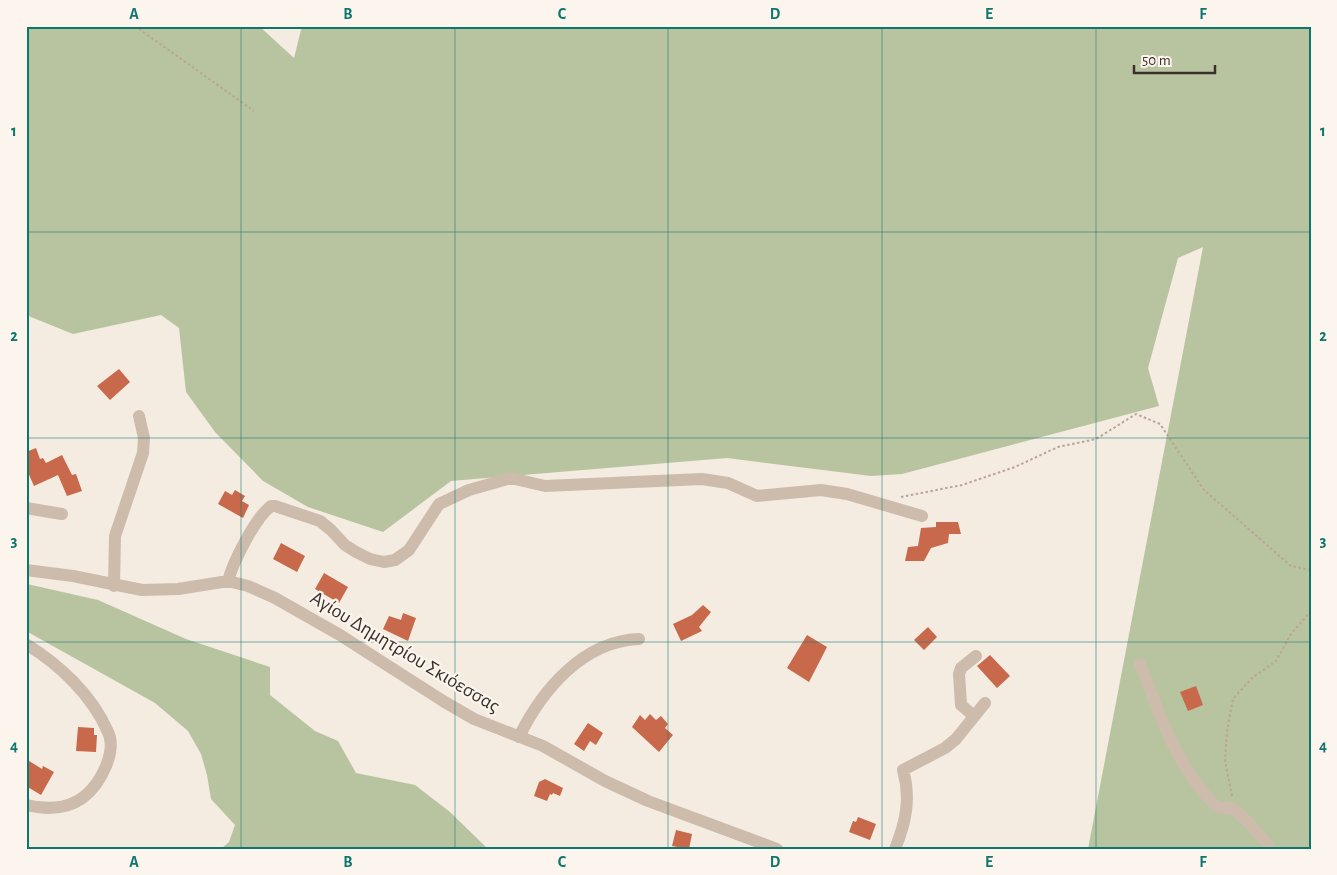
<svg xmlns="http://www.w3.org/2000/svg" width="1337" height="875" font-family="'Alegreya Sans',sans-serif">
	<style>
		.green { fill: #b8c4a0 }
		.building { fill: #c8694b }
		.lines { fill: none; stroke-linecap: round; stroke-linejoin: round }
		.path { stroke: #b9a596; stroke-width: 2; stroke-dasharray: 2.5 2.5; stroke-linecap: butt }
		.minor { stroke: #cdbbac; stroke-width: 12 }
		.grid { fill: none; stroke: #0f766e; stroke-width: 1; stroke-opacity: 0.55 }
		.labels { text-anchor: middle; dominant-baseline: central; stroke-width: 4.5; stroke-linejoin: round; paint-order: stroke }
		.street-label { font-size: 20px; fill: #3b302b; stroke: #fbf5ee }
		.neatline { fill: none; stroke: #0f766e; stroke-width: 2 }
		.grid-label { font-size: 16px; text-anchor: middle; font-weight: bold; fill: #0f766e }
	</style>
	<rect width="100%" height="100%" fill="#f4ebe1"/>
	<path class="green" d="M26 26H259L294 58 302 26H1311V849H1088L1203 247 1178 258 1148 368 1159 406 902 474 871 476 727 458 451 481 383 532 308 507 263 481 215 432 186 392 179 328 161 315 73 334 26 315Z
		M27 584 98 600 186 639 270 667V695L315 731 338 741 356 773 415 785 450 812 488 849H221L229 842 235 825 211 799 207 775 201 754 188 731 155 703 26 631Z"/>
	<path class="building" d="M119 369 130 382 110 400 97 386Z
		M36 448 40 459 43 458 46 463 62 455 72 475 76 474 82 491 67 496 58 475 34 486 26 468V452Z
		M235 490 245 496 242 501 249 505 243 518 218 504 225 491 232 495Z
		M936 522H958L961 534H949L948 543 931 548 924 561H905L908 547 918 546 921 528 936 527Z
		M281 543 305 556 297 572 273 559Z
		M324 573 348 587 339 603 315 589Z
		M703 605 711 612 699 627 702 631 681 641 673 624 692 615Z
		M403 613 416 618 408 641 383 629 389 616 401 620Z
		M928 627 937 637 924 650 914 640Z
		M807 635 827 647 809 682 787 668Z
		M990 655 1010 676 997 688 977 666Z
		M1196 686 1203 705 1188 711 1180 692Z
		M650 714 656 720 661 716 668 724 665 728 673 735 659 752 632 727 640 715 645 720Z
		M588 723 603 733 596 745 590 741 584 751 574 744Z
		M78 727 94 728V735H97L96 752 76 751Z
		M26 759 42 769 43 766 54 772 41 795 26 786Z
		M545 779 563 788 560 796 553 793 552 795 550 794 547 801 534 796 539 782Z
		M858 817 876 824 870 840 849 832 853 821 856 822Z
		M676 830 692 834 689 849 672 846Z"/>
	<g class="lines">
		<path class="path" d="M135 26 254 111
			M901 497 962 485 1015 467 1058 447 1096 439 1136 414 1160 424 1204 490 1291 566 1311 570
			M1232 796 1225 761 1227 731 1233 699 1252 678 1276 661 1291 634 1311 611"/>
		<path class="minor" d="M26 508 62 514
			M26 570 73 576 142 590 178 589 222 582H232L248 586 275 598 340 635 443 701 474 719 543 746 605 781 648 801 777 849
			M228 581C233 562 255 518 271 506H275L320 521 331 530 345 545 356 552 370 559 384 562 395 560 409 550 439 504 469 490 511 478 545 486 702 479 728 483 757 496 821 490 847 494 922 516
			M114 586 115 536 143 453 144 438 139 416
			M26 644C60 665 92 695 108 732 113 742 110 756 106 766 91 802 64 814 26 805
			M1140 664C1156 705 1175 762 1206 795 1209 799 1212 804 1217 806 1221 809 1226 808 1232 808L1247 821 1268 845 1269 849
			M974 716 961 705 959 674 961 668 976 656
			M519 737C542 690 583 641 639 639
			M895 849C906 822 911 798 903 770L945 748 956 739 985 703"/>
	</g>
	<path class="grid" d="M241 26V849M455 26V849M668 26V849M882 26V849M1096 26V849M26 232H1311M26 438H1311M26 642H1311"/>
	<g class="labels">
		<g class="street-label">
			<text transform="translate(405 652) rotate(31)">Αγίου Δημητρίου Σκιόεσσας</text>
		</g>
	</g>
	<rect width="1337" height="875" fill="none" stroke="#fbf5ee" stroke-width="55"/>
	<path d="M1134 65v8h81v-8" fill="none" stroke="#3b302b" stroke-width="2.5"/>
	<text x="1142" y="65" font-size="15" fill="#3b302b" stroke="#fbf5ee" stroke-width="4" paint-order="stroke">50 m</text>
	<rect x="28" y="28" width="1282" height="820" class="neatline"/>
	<g class="grid-label">
		<text x="134" y="19">A</text>
		<text x="348" y="19">B</text>
		<text x="562" y="19">C</text>
		<text x="775" y="19">D</text>
		<text x="989" y="19">E</text>
		<text x="1203" y="19">F</text>
		<text x="14" y="136">1</text>
		<text x="1323" y="136">1</text>
		<text x="14" y="341">2</text>
		<text x="1323" y="341">2</text>
		<text x="14" y="546">3</text>
		<text x="1323" y="546">3</text>
		<text x="14" y="751">4</text>
		<text x="1323" y="751">4</text>
		<text x="134" y="867">A</text>
		<text x="348" y="867">B</text>
		<text x="562" y="867">C</text>
		<text x="775" y="867">D</text>
		<text x="989" y="867">E</text>
		<text x="1203" y="867">F</text>
	</g>
</svg>
